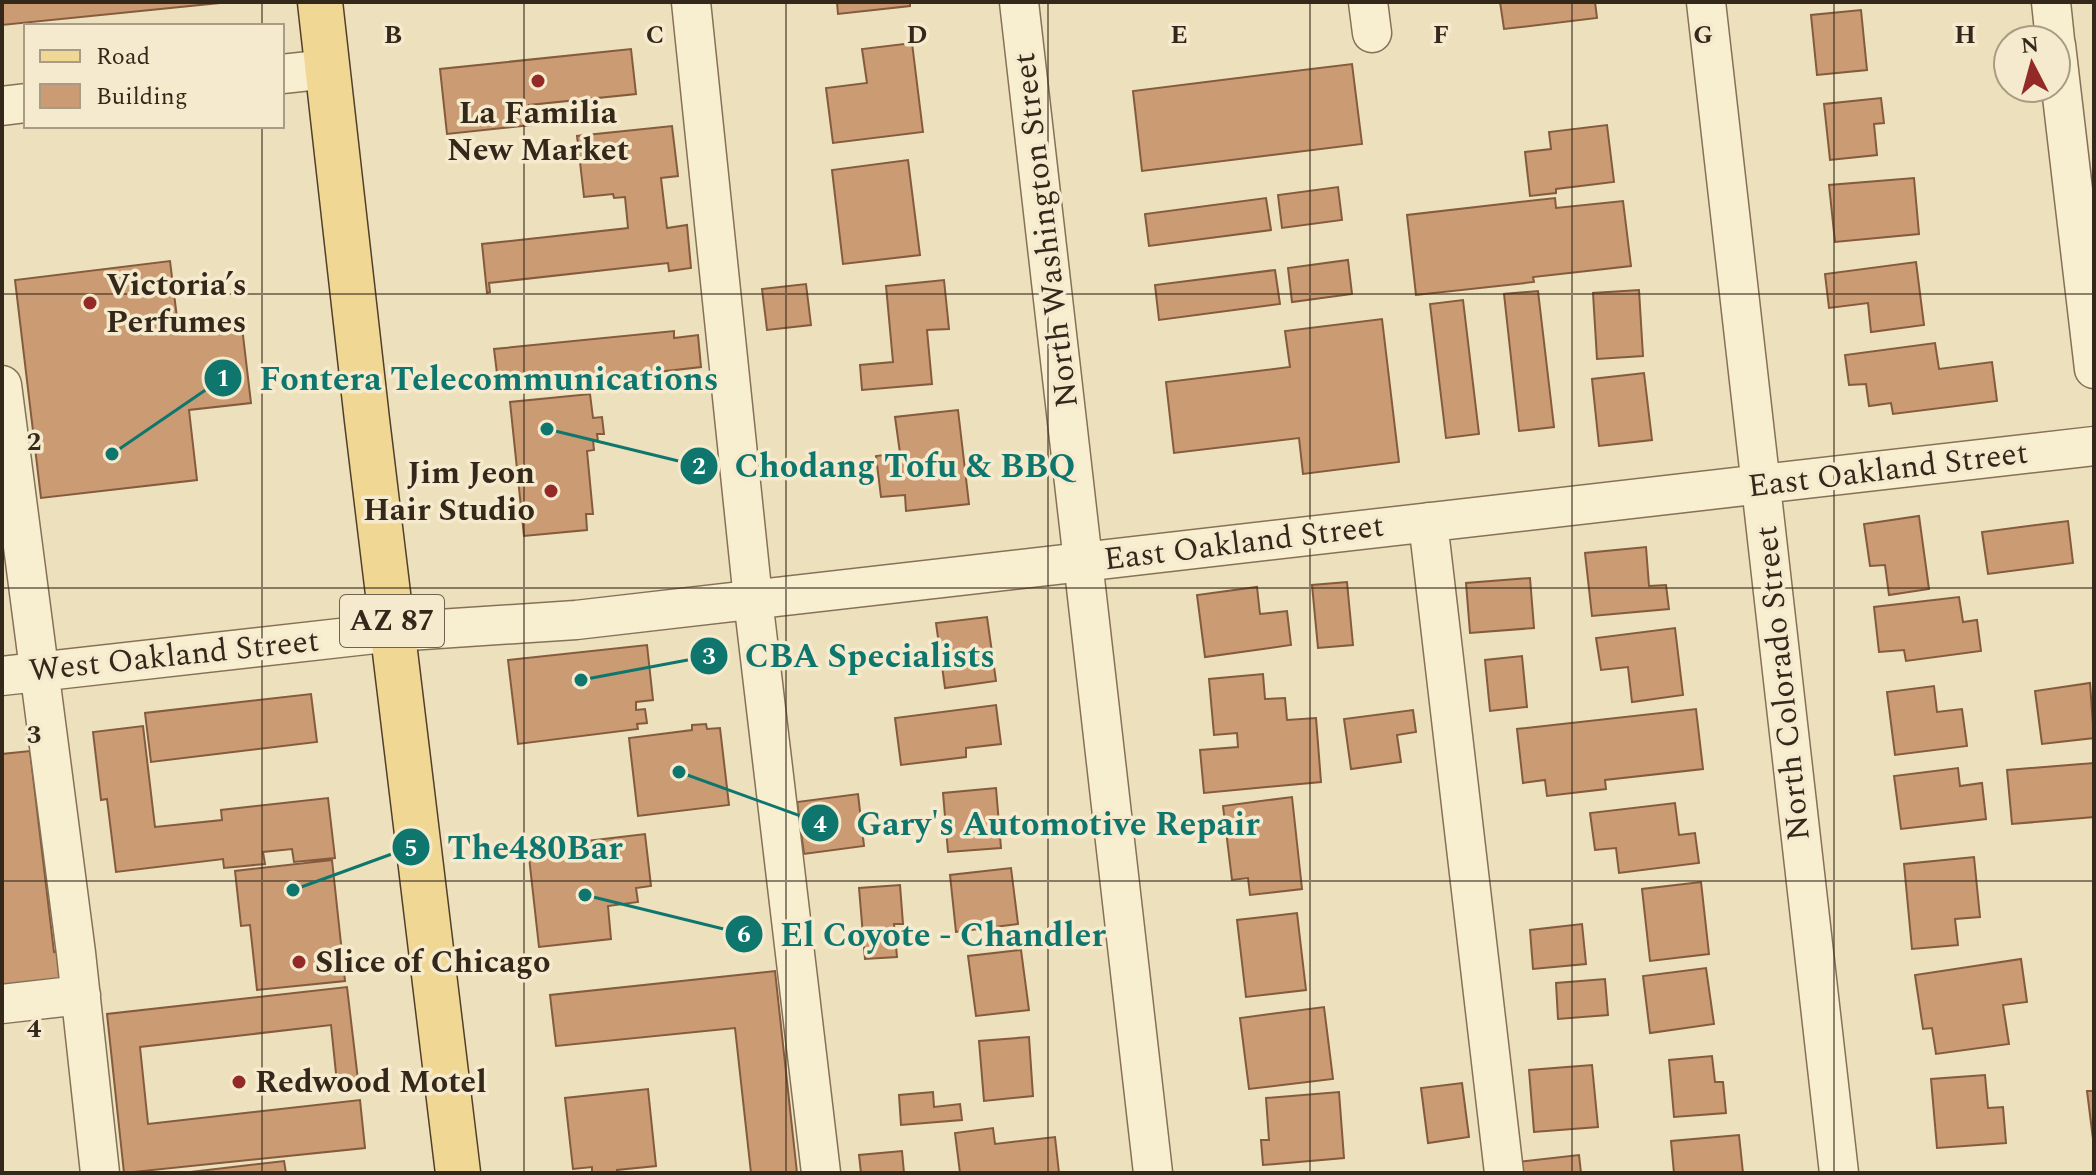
<svg xmlns="http://www.w3.org/2000/svg" width="2096" height="1175" font-family="Spectral,serif">
	<style>
		.building { fill: #cb9b73; stroke: #845b3d; stroke-width: 2 }
		.lines { fill: none; stroke-linecap: round; stroke-linejoin: round }
		.minor-casing { stroke: #857157; stroke-width: 41 }
		.major-casing { stroke: #523f2b; stroke-width: 47 }
		.minor { stroke: #f8eed0; stroke-width: 38 }
		.major { stroke: #f1d794; stroke-width: 44 }
		.grid { fill: none; stroke: #34281b; stroke-width: 2; stroke-opacity: 0.55 }
		.poi-dot { fill: #932a27; stroke: #f5eacd; stroke-width: 3 }
		.labels { text-anchor: middle; dominant-baseline: central; stroke-width: 7; stroke-linejoin: round; paint-order: stroke }
		.shield { fill: #f5eacd; stroke: #6e6250; stroke-width: 2 }
		.shield-label { font-size: 30px; font-weight: bold; fill: #34281b }
		.poi-label { font-size: 32px; font-weight: bold; fill: #34281b; stroke: #f5eacd; text-anchor: start }
		.street-label { font-size: 32px; fill: #34281b; stroke: #f5eacd }
		.grid-label { font-size: 26px; text-anchor: middle; font-weight: bold; fill: #34281b; stroke: #f5eacd; stroke-width: 7; stroke-linejoin: round; paint-order: stroke }
		.leader { fill: none; stroke: #0f766e; stroke-width: 3 }
		.callout-dot { fill: #0f766e; stroke: #f5eacd; stroke-width: 3 }
		.mark-label { font-size: 24px; text-anchor: middle; font-weight: bold; fill: #fff }
		.callout-label { font-size: 34px; text-anchor: middle; font-weight: bold; fill: #0f766e; stroke: #f5eacd; stroke-width: 7; stroke-linejoin: round; paint-order: stroke }
	</style>
	<rect width="100%" height="100%" fill="#ede0bd"/>
	<path class="building" d="M2 2H230L2 25Z
		M837 2H910V6L838 14Z
		M1500 2H1595L1597 18 1504 29Z
		M1861 10 1867 70 1817 75 1811 15Z
		M912 43 923 132 833 143 826 88 867 83 862 49Z
		M631 49 636 94 529 105 531 125 447 134 440 69Z
		M1352 64 1362 144 1142 171 1133 91Z
		M1881 98 1884 123 1874 124 1877 155 1830 160 1824 104Z
		M1607 125 1614 182 1556 189V193L1530 196 1525 152 1551 149 1549 132Z
		M672 126 678 176 661 178 667 228 687 225 691 268 669 271 668 263 489 283 490 292 487 293 482 244 628 228 625 197 614 198 613 194 584 197 577 136Z
		M908 160 920 255 843 264 832 170Z
		M1914 178 1919 234 1835 242 1829 185Z
		M1338 187 1342 220 1282 228 1278 195Z
		M1266 198 1271 230 1149 246 1145 214Z
		M1555 198 1556 208 1623 201 1631 266 1533 277 1534 282 1416 295 1407 215Z
		M1348 260 1352 294 1292 302 1288 268Z
		M170 261 179 334 242 327 251 403 189 410 197 480 41 498 15 280Z
		M1916 262 1924 325 1871 332 1868 303 1829 308 1825 274Z
		M1275 270 1280 304 1159 320 1155 285Z
		M944 280 949 329 927 330 932 384 862 390 860 365 893 362 886 286Z
		M806 284 811 325 767 330 762 289Z
		M1639 290 1643 356 1597 359 1593 293Z
		M1538 291 1554 427 1519 431 1504 294Z
		M1463 300 1479 434 1446 438 1430 304Z
		M1382 319 1399 462 1303 474 1299 438 1174 453 1166 382 1290 367 1285 331Z
		M674 331V338L698 335 701 367 499 390 494 349Z
		M1935 343 1939 369 1992 362 1997 401 1893 414 1891 403 1869 406 1866 384 1849 385 1845 355Z
		M1644 373 1652 440 1599 446 1592 379Z
		M590 394 593 418 602 417 604 434H597L598 441 593 440 594 450 587 451 593 514H586L587 530 524 536 510 402Z
		M958 410 969 504 906 511 905 495 881 497 876 456 900 453 895 417Z
		M1919 516 1929 589 1889 595 1885 565 1870 566 1864 524Z
		M2068 521 2073 563 1988 574 1982 532Z
		M1646 547 1649 586 1666 585 1669 609 1592 616 1585 553Z
		M1530 578 1534 628 1470 633 1466 583Z
		M1347 582 1353 645 1318 648 1312 585Z
		M1257 587 1260 614 1287 611 1291 645 1205 657 1197 595Z
		M1959 597 1963 622 1977 620 1981 651 1906 661 1904 650 1879 652 1874 607Z
		M987 617 996 681 945 688 936 623Z
		M1675 628 1683 695 1632 702 1628 667 1601 670 1596 638Z
		M647 645 653 700 636 702V710L645 709 647 723 637 724 638 729 518 744 508 660Z
		M1522 656 1527 707 1490 711 1485 660Z
		M1263 674 1265 699 1285 698 1287 720 1316 718 1321 782 1204 793 1200 750 1238 747 1237 733 1214 735 1209 679Z
		M2090 683 2094 738 2042 744 2035 691Z
		M1934 686 1937 712 1962 709 1967 746 1895 755 1887 692Z
		M311 694 317 742 151 762 145 713Z
		M996 705 1001 744 966 748V757L901 765 895 718Z
		M1696 709 1703 769 1605 780 1606 789 1547 796 1545 780 1523 783 1517 729Z
		M1413 710 1416 732 1397 735 1401 762 1351 769 1344 719Z
		M706 724 707 729 720 728 729 805 638 816 629 738 692 730V725Z
		M143 726 155 827 222 820 221 810 328 798 335 858 294 862 292 849 263 852 265 864 224 868 223 859 116 872 107 799 101 800 93 732Z
		M30 751 54 952 59 951 62 979 2 986V754Z
		M2094 763V817L2012 824 2007 770Z
		M1958 768 1960 786 1982 783 1986 819 1901 829 1894 776Z
		M996 788 1001 848 948 852 943 793Z
		M858 794 864 846 804 854 797 802Z
		M1292 797 1302 889 1250 895 1248 878 1232 880 1223 806Z
		M1675 803 1679 835 1695 833 1699 863 1619 873 1616 848 1595 850 1590 813Z
		M645 834 651 886 636 888 638 902 608 906 611 939 539 947 528 848Z
		M1974 857 1980 917 1955 919 1958 945 1912 949 1904 864Z
		M332 860 345 981 257 990 250 925 241 926 235 871Z
		M1011 868 1018 924 956 932 950 875Z
		M1701 882 1709 954 1650 961 1642 889Z
		M900 885 903 924H894L897 957 865 959 859 888Z
		M1297 913 1306 990 1246 997 1237 920Z
		M1582 924 1586 964 1533 969 1530 930Z
		M1021 950 1029 1010 976 1016 968 956Z
		M2021 959 2027 1002 2003 1005 2009 1044 1936 1054 1932 1028 1923 1029 1915 975Z
		M1706 968 1714 1024 1650 1033 1643 976Z
		M775 971 797 1173H751L735 1028 556 1046 550 995Z
		M1605 979 1608 1015 1558 1019 1556 983Z
		M347 987 358 1080 337 1083 331 1025 140 1047 148 1124 360 1100 365 1148 124 1173 107 1014Z
		M1324 1007 1333 1079 1249 1089 1240 1018Z
		M1029 1037 1033 1096 984 1101 979 1041Z
		M1712 1056 1715 1082H1723L1726 1113 1674 1117 1669 1060Z
		M1592 1065 1598 1127 1534 1132 1529 1070Z
		M1985 1075 1988 1108 2003 1107 2006 1143 1937 1148 1931 1079Z
		M1462 1083 1469 1137 1428 1143 1421 1088Z
		M648 1089 656 1166 617 1170V1173H592V1167L573 1169 565 1098Z
		M2087 1091H2094V1139H2093Z
		M933 1092 934 1107 960 1104 962 1120 901 1125 899 1095Z
		M1339 1092 1344 1158 1263 1165 1261 1140H1269L1266 1098Z
		M993 1128 995 1144 1055 1137 1059 1173H960L955 1133Z
		M1739 1135 1743 1173H1674L1671 1141Z
		M902 1151 904 1173H861L859 1155Z
		M1579 1155 1581 1173H1519L1518 1162Z
		M284 1161 286 1173H182Z"/>
	<g class="lines">
		<defs>
			<path id="minor" d="M691 2 753 599 821 1173
				M1019 2 1153 1173
				M1368 2 1372 33
				M1706 2 1839 1173
				M2051 2 2055 40
				M2056 45 2094 369
				M282 74 328 69
				M2 106 26 103
				M2 385 76 953 100 1173
				M1428 522 1504 1173
				M2 676 393 632 576 620 2094 446
				M2 1004 81 995"/>
			<path id="major" d="M320 2 367 420 458 1173"/>
		</defs>
		<use href="#minor" class="minor-casing"/>
		<use href="#major" class="major-casing"/>
		<use href="#minor" class="minor"/>
		<use href="#major" class="major"/>
	</g>
	<path class="grid" d="M262 2V26M524 2V1173M786 2V1173M1048 2V1173M1310 2V1173M1572 2V1173M1834 2V1173M262 126V1173M2 294H2094M2 588H2094M2 881H2094"/>
	<g class="poi-dot">
		<circle cx="538" cy="81" r="8"/>
		<circle cx="90" cy="303" r="8"/>
		<circle cx="551" cy="491" r="8"/>
		<circle cx="299" cy="962" r="8"/>
		<circle cx="239" cy="1082" r="8"/>
	</g>
	<g class="labels">
		<rect class="shield" x="340" y="595" width="104" height="52" rx="6"/>
		<g class="shield-label">
			<text x="392" y="621">AZ 87</text>
		</g>
		<g class="poi-label">
			<text x="538" y="113" text-anchor="middle">La Familia<tspan x="538" dy="37">New Market</tspan></text>
			<text x="106" y="285">Victoria’s<tspan x="106" dy="37">Perfumes</tspan></text>
			<text x="535" y="473" text-anchor="end">Jim Jeon<tspan x="535" dy="37">Hair Studio</tspan></text>
			<text x="315" y="962">Slice of Chicago</text>
			<text x="255" y="1082">Redwood Motel</text>
		</g>
		<g class="street-label">
			<text transform="translate(1046 230) rotate(-97)">North Washington Street</text>
			<text transform="translate(1888 470) rotate(-7)">East Oakland Street</text>
			<text transform="translate(1244 543) rotate(-7)">East Oakland Street</text>
			<text transform="translate(174 656) rotate(-6)">West Oakland Street</text>
			<text transform="translate(1783 683) rotate(-96)">North Colorado Street</text>
		</g>
	</g>
	<g class="grid-label">
		<text x="393" y="43">B</text>
		<text x="655" y="43">C</text>
		<text x="917" y="43">D</text>
		<text x="1179" y="43">E</text>
		<text x="1441" y="43">F</text>
		<text x="1703" y="43">G</text>
		<text x="1965" y="43">H</text>
		<text x="34" y="450">2</text>
		<text x="34" y="743">3</text>
		<text x="34" y="1037">4</text>
	</g>
	<path class="leader" d="M112 454L223 378M547 429L699 466M581 680L709 656M679 772L820 823M293 890L411 847M585 895L744 934"/>
	<g class="callout-dot">
		<circle cx="112" cy="454" r="8"/>
		<circle cx="547" cy="429" r="8"/>
		<circle cx="581" cy="680" r="8"/>
		<circle cx="679" cy="772" r="8"/>
		<circle cx="293" cy="890" r="8"/>
		<circle cx="585" cy="895" r="8"/>
		<circle cx="223" cy="378" r="20"/>
		<circle cx="699" cy="466" r="20"/>
		<circle cx="709" cy="656" r="20"/>
		<circle cx="820" cy="823" r="20"/>
		<circle cx="411" cy="847" r="20"/>
		<circle cx="744" cy="934" r="20"/>
	</g>
	<g class="mark-label">
		<text x="223" y="386">1</text>
		<text x="699" y="474">2</text>
		<text x="709" y="664">3</text>
		<text x="820" y="832">4</text>
		<text x="411" y="856">5</text>
		<text x="744" y="942">6</text>
	</g>
	<g class="callout-label">
		<text x="489" y="390">Fontera Telecommunications</text>
		<text x="905" y="477">Chodang Tofu &amp; BBQ</text>
		<text x="870" y="667">CBA Specialists</text>
		<text x="1058" y="835">Gary's Automotive Repair</text>
		<text x="535" y="859">The480Bar</text>
		<text x="943" y="946">El Coyote - Chandler</text>
	</g>
	<rect width="2096" height="1175" fill="none" stroke="#34281b" stroke-width="8"/>
	<rect x="24" y="24" width="260" height="104" fill="#f5eacd" stroke="#a89c86" stroke-width="2"/>
	<rect x="40" y="50" width="40" height="12" fill="#f1d794" stroke="#a89c86" stroke-width="2"/>
	<text x="96" y="64" font-size="24" fill="#34281b">Road</text>
	<rect x="40" y="84" width="40" height="24" fill="#cb9b73" stroke="#a89c86" stroke-width="2"/>
	<text x="96" y="104" font-size="24" fill="#34281b">Building</text>
	<g transform="translate(2032 64) rotate(354)"><circle r="38" fill="#f5eacd" stroke="#a89c86" stroke-width="2"/>
	<path d="M0-6L14 30L0 20L-14 30Z" fill="#932a27"/>
	<text y="-12" font-size="22" font-weight="bold" text-anchor="middle" fill="#34281b">N</text>
	</g>
</svg>
